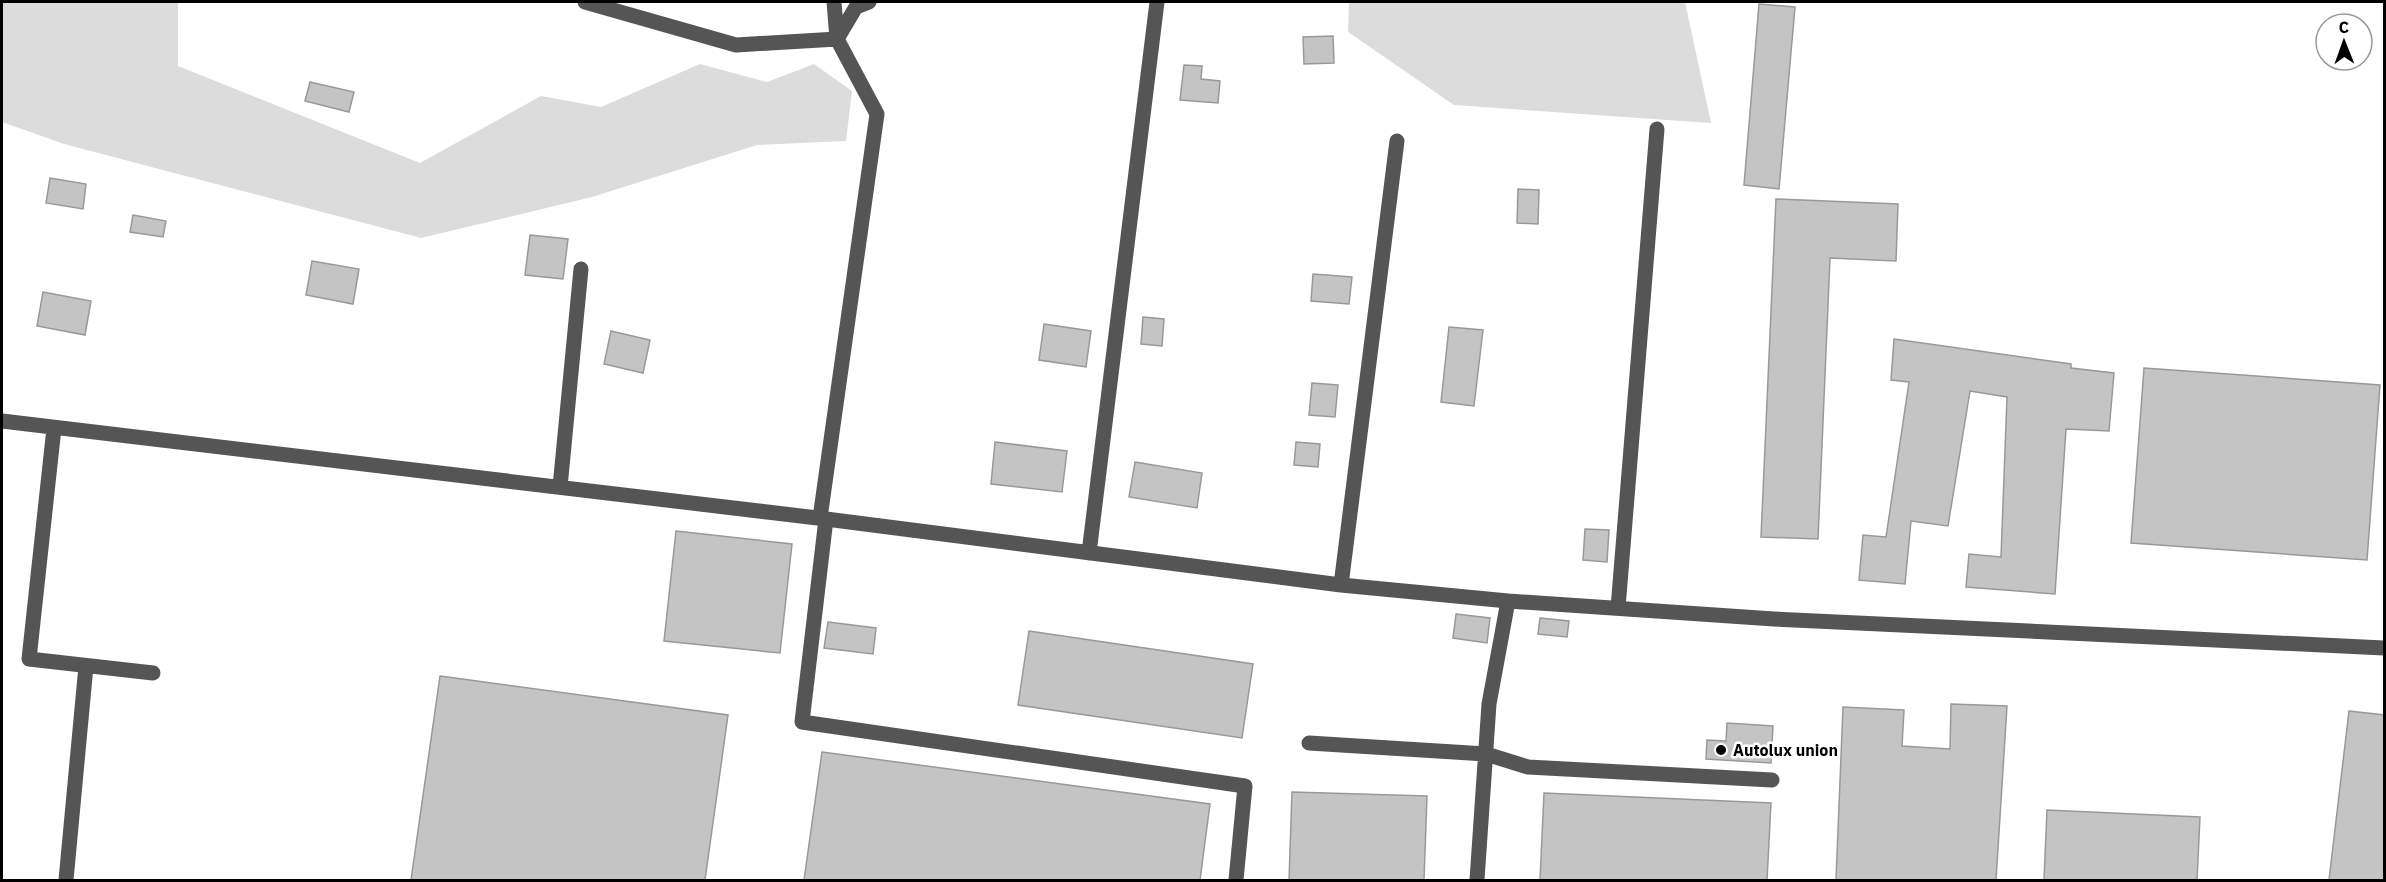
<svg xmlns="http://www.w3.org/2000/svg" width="2386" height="882" font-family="'IBM Plex Sans',sans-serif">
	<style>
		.green { fill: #dcdcdc }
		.building { fill: #c4c4c4; stroke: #999; stroke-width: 1.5 }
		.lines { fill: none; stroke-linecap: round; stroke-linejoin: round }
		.minor { stroke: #555; stroke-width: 15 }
		.poi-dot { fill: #000; stroke: #fff; stroke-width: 2 }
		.labels { text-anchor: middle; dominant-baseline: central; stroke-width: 5; stroke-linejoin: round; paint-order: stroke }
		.poi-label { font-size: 16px; font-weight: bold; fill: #000; stroke: #fff; text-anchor: start }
	</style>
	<rect width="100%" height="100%" fill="#fff"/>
	<path class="green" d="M2 2H178V66L420 163 541 96 601 107 700 64 767 82 814 64 852 91 846 141 757 145 592 197 421 238 64 144 2 122Z
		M1349 2H1685L1711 123 1454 105 1348 32Z"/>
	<path class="building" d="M1759 4 1795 7 1779 189 1744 185Z
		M1333 36 1334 63 1304 64 1303 37Z
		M1184 65 1202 66 1201 79 1220 81 1218 103 1180 100Z
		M310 82 354 92 349 112 305 101Z
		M50 178 86 184 83 209 46 203Z
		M1518 189 1539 190 1538 224 1517 223Z
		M1776 199 1898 204 1896 261 1830 258 1818 539 1761 537Z
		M133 215 166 221 163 237 130 232Z
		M530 235 568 239 563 279 525 275Z
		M312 261 359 269 353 304 306 295Z
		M1313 274 1352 277 1349 304 1311 301Z
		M43 292 91 301 85 335 37 326Z
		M1143 317 1164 319 1162 346 1141 344Z
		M1044 324 1091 331 1086 367 1039 360Z
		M1449 327 1483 330 1474 406 1441 402Z
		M611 331 650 340 643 373 604 364Z
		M1894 339 2071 364V368L2114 373 2109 431 2066 429 2055 594 1966 587 1969 554 2001 557 2007 397 1970 391 1948 526 1911 521 1905 584 1859 580 1863 535 1886 537 1909 382 1891 380Z
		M2144 368 2380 385 2367 560 2131 543Z
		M1312 383 1338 385 1335 417 1309 415Z
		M995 442 1067 451 1062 492 991 484Z
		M1296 442 1320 444 1318 467 1294 465Z
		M1135 462 1202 473 1197 508 1129 497Z
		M1585 529 1609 530 1607 562 1583 560Z
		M676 531 792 544 780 653 664 641Z
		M1456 614 1490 618 1487 643 1453 638Z
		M1540 618 1569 621 1567 637 1538 634Z
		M828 622 876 628 873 654 824 648Z
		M1029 631 1253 664 1242 738 1018 705Z
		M440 676 728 715 705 880H411Z
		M1951 704 2007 706 1996 880H1836L1843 707 1904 710 1902 746 1950 749Z
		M2349 711 2385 715V880H2329Z
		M1727 723 1773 726 1771 763 1706 759 1707 740 1726 741Z
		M822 752 1210 804 1200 880H804Z
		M1292 792 1427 796 1424 880H1289Z
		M1544 793 1771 803 1767 880H1540Z
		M2047 810 2200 817 2197 880H2044Z"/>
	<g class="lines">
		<path class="minor" d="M585 2 736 45 837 39 856 7 869 2
			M2 421 826 519 1341 585 1508 601 1774 619 2384 648
			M54 428 29 659 153 673
			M560 487 581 269
			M820 518 877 114 837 39 834 2
			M826 519 802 722 1245 786 1236 880
			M1089 553 1157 2
			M1341 585 1397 141
			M1618 608 1657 129
			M1309 743 1486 754 1528 767 1772 780
			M66 880 86 666
			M1477 880 1489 704 1508 601"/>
	</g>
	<circle class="poi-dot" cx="1721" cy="750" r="6"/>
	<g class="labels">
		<g class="poi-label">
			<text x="1733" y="750">Autolux union</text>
		</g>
	</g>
	<rect width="2386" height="882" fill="none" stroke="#000000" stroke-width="6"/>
	<g transform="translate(2344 42) rotate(359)"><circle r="28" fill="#ffffff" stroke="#999999" stroke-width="1.5"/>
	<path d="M0-4.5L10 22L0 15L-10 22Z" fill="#000000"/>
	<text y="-9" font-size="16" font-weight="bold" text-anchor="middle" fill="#000000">С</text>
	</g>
</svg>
